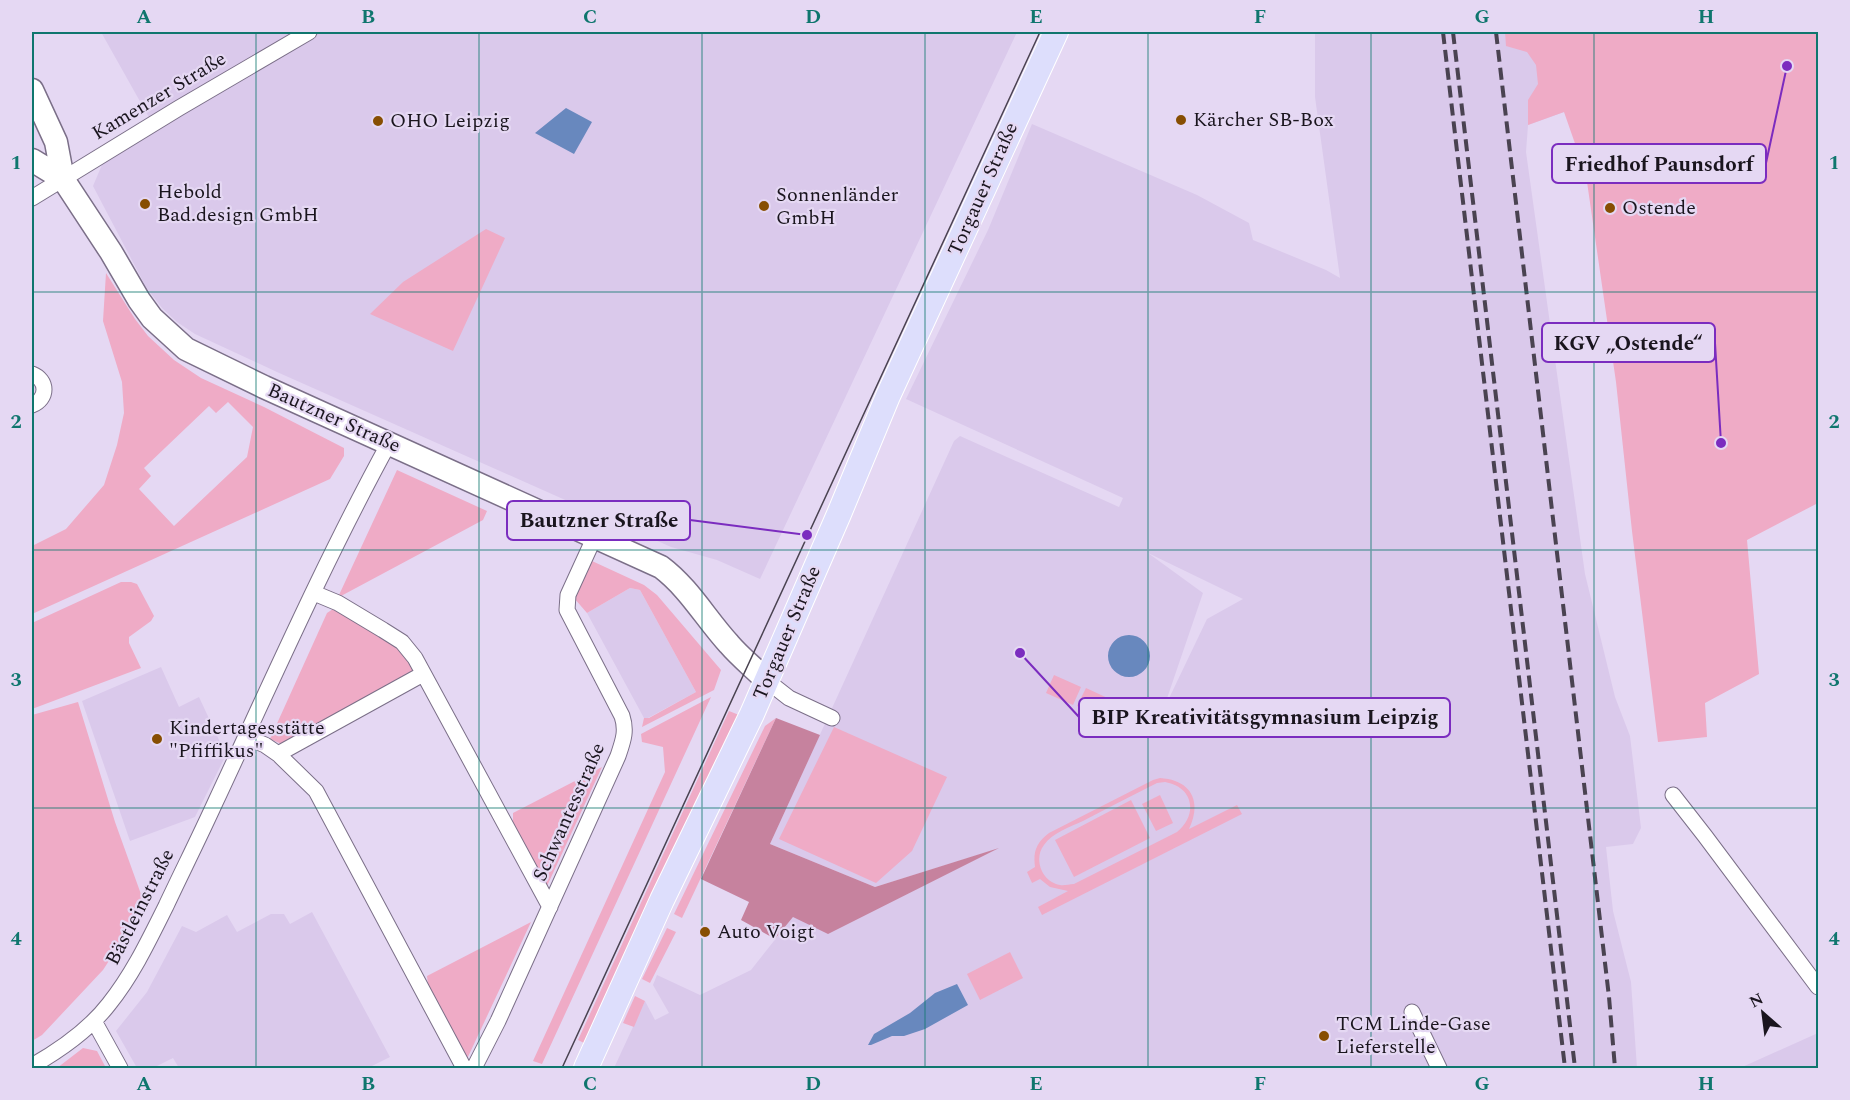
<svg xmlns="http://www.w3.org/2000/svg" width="1850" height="1100" font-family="Spectral,serif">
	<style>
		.built { fill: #dac9eb; fill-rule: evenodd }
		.green { fill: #efabc6; fill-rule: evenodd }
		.forest { fill: #c6829e }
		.water { fill: #6888be }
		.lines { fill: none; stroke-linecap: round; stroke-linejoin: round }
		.street-casing { stroke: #7b6f88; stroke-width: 17 }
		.secondary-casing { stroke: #7b6f88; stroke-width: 25 }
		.primary-casing { stroke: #fff; stroke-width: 26 }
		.street { stroke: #fff; stroke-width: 15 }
		.secondary { stroke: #fff; stroke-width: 22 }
		.primary { stroke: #dddefc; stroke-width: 24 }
		.tram { stroke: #4a4351; stroke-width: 1.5 }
		.rail { stroke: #4a4351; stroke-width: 4; stroke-dasharray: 12 6; stroke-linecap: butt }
		.grid { fill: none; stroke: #0f766e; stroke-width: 1.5; stroke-opacity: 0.55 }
		.poi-dot { fill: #874e02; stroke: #e5d8f3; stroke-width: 2 }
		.labels { text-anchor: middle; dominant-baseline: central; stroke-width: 4.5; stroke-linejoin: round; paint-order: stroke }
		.street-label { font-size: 20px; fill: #1a151e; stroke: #e5d8f3 }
		.poi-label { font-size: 20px; fill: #1a151e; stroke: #e5d8f3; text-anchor: start }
		.leader { fill: none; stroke: #7b2cbf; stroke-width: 2 }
		.callout-dot { fill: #7b2cbf; stroke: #e5d8f3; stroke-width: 2 }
		.callout { fill: #e5d8f3; stroke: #7b2cbf; stroke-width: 2 }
		.callout-label { font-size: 21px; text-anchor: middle; font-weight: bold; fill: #1a151e }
		.neatline { fill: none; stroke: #0f766e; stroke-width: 2 }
		.grid-label { font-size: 20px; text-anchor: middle; font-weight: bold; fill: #0f766e }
	</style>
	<rect width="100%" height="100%" fill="#e5d8f3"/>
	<path class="built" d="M101 32H1017L760 579 717 560 671 547 277 372 195 334 177 322 162 308 146 287 93 186 104 160 151 121Z
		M1315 32H1535L1564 112 1528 125 1526 152 1585 574 1615 697 1630 736 1641 828 1633 844 1606 847 1613 911 1631 982 1637 1068H614L645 1001 655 1020 669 1013 653 985 657 975 700 995 751 970 793 917 994 850 875 887 770 844 954 441 960 436 1119 507 1123 498 906 399 988 230 1032 124 1197 195 1249 223 1253 240 1326 270 1340 278 1315 97ZM1148 553 1243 599 1207 619 1162 713 1203 593Z
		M630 588 640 590 696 692 648 718H644L587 613Z
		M161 667 179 707 199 697 226 755 195 817 130 841 82 701Z
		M312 912 390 1057 368 1068H179L173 1058 153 1068H137L116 1031 147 992 182 926 196 932 227 915 237 932 271 914H284L290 924Z
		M1818 1033V1068H1740Z"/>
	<path class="green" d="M1505 32H1818V503L1747 540 1759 674 1705 703 1707 737 1658 742 1632 531 1616 382 1586 175 1564 112 1528 125V100L1538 84 1536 65 1527 52 1506 46Z
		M486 229 505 238 453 351 370 314 403 282Z
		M106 273 135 319 148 336 174 360 201 378 264 407 344 448V456L330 479 32 614V546L66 529 104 485 117 445 124 413 122 382 103 321ZM228 402 253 427 247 457 174 526 139 489 151 476 144 468 209 406 216 413Z
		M397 470 487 511 483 520 341 596 339 595Z
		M592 561 644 585 657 595 721 670 714 690 642 727 644 718H649L696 692 640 590 630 588 587 613 574 598Z
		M121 582H131L137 584 154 616 151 621 129 637V643L141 668 32 709V623Z
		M333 609 385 634 415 667 411 676 284 745 270 739 327 613Z
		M1054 675 1081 687 1073 705 1046 693Z
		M1086 688 1114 701 1105 719 1077 706Z
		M711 697 542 1064 533 1061 665 772 663 747 642 742 641 734Z
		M78 702 115 822 142 897 127 933 103 970 42 1035 32 1041V715Z
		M729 711 739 715 588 1045 578 1040Z
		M776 718 682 918 674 914 765 726Z
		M834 727 947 777 912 851 876 883 779 839Z
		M602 767 547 886 513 825V813Z
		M1160 778C1192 780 1202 802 1189 829L1237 805 1242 814 1042 915 1038 907 1068 891 1050 887 1040 879 1032 883 1027 872 1035 867C1033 852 1036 843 1049 833L1153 780ZM1165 782C1194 787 1198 815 1177 832L1074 884C1069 884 1064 886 1060 885 1042 882 1033 859 1044 845 1052 833 1070 827 1083 821 1107 808 1132 796 1157 783Z
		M1160 795 1173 823 1156 831 1142 804Z
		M1131 800 1150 838 1074 877 1055 840Z
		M531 922 467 1059 428 985 427 976Z
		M667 928 676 932 650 983 642 979Z
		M1010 952 1023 978 980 1000 967 974Z
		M635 996 645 1001 634 1027 623 1023Z
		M83 1048 97 1051 106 1068H57Z"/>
	<path class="forest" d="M776 718 820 735 770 844 875 887 999 848 828 934 793 917 775 939 741 920 749 902 701 879Z"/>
	<path class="water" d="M566 108 592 122 574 154 535 133Z
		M1108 656a21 21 0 1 1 42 0a21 21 0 1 1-42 0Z
		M957 984 968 1005 925 1029 904 1036H892L871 1045H868L874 1034 910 1013 935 993Z"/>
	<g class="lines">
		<defs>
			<path id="street" d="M32 198 179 108 309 32
				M32 374C48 380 48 399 32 405
				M314 593 338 603 383 630 402 642 415 658 550 907
				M766 680 789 698 832 718
				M246 737 265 745 278 754 316 791 464 1068
				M278 754 423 674
				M1673 795 1705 836 1818 987
				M1412 1012 1439 1068
				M94 1021 120 1068
				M32 1066C60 1050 89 1030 109 1004 133 974 149 940 166 906 182 872 199 838 215 803 271 683 325 560 389 443
				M474 1068 498 1021 618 756C623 741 627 731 622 716L567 610 568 595 595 536"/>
			<path id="secondary" d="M32 90 56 142 63 179 111 252 139 300 152 318 186 349 264 387 661 567C689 588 706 619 729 644 740 657 754 668 766 680
				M32 160 63 179"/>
			<path id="primary" d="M586 1068 662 900 752 714 839 514 888 396 1056 32"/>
		</defs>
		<use href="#street" class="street-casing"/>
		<use href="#secondary" class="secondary-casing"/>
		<use href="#primary" class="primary-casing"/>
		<use href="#street" class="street"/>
		<use href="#secondary" class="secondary"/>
		<use href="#primary" class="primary"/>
		<path class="tram" d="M562 1068 1040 32"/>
		<path class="rail" d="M1443 32 1565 1068
			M1453 32 1575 1068
			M1496 32 1609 997 1615 1068"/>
	</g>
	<path class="grid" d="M256 32V1068M479 32V1068M702 32V1068M925 32V1068M1148 32V1068M1371 32V1068M1594 32V1068M32 292H1818M32 550H1818M32 808H1818"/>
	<g class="poi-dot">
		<circle cx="1181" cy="120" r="6"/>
		<circle cx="378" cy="121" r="6"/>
		<circle cx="145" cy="204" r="6"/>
		<circle cx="764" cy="206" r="6"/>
		<circle cx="1610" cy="208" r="6"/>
		<circle cx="157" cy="739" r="6"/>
		<circle cx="705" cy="932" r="6"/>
		<circle cx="1324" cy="1036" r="6"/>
	</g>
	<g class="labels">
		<g class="street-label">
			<text transform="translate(159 96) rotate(-31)">Kamenzer Straße</text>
			<text transform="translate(983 189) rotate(-66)">Torgauer Straße</text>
			<text transform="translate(334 418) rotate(24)">Bautzner Straße</text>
			<text transform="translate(787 633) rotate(-67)">Torgauer Straße</text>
			<text transform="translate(569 812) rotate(-66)">Schwantesstraße</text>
			<text transform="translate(140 907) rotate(-63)">Bästleinstraße</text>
		</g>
		<g class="poi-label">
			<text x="1193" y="120">Kärcher SB-Box</text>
			<text x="390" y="121">OHO Leipzig</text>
			<text x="157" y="192">Hebold<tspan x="157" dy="23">Bad.design GmbH</tspan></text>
			<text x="776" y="195">Sonnenländer<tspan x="776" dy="23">GmbH</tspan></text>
			<text x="1622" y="208">Ostende</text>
			<text x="169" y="728">Kindertagesstätte<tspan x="169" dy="23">"Pfiffikus"</tspan></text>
			<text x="717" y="932">Auto Voigt</text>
			<text x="1336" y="1024">TCM Linde-Gase<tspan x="1336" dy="23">Lieferstelle</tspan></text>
		</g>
	</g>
	<path class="leader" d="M1787 66L1766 163M1721 443L1715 343M807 535L690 520M1020 653L1079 717"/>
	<g class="callout-dot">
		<circle cx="1787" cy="66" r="6"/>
		<circle cx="1721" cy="443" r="6"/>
		<circle cx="807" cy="535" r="6"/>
		<circle cx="1020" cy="653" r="6"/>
	</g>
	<g class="callout">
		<rect x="1552" y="144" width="214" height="39" rx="6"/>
		<rect x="1542" y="323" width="173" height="39" rx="6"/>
		<rect x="507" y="501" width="183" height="39" rx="6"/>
		<rect x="1079" y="698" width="371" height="39" rx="6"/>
	</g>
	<g class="callout-label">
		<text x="1659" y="171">Friedhof Paunsdorf</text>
		<text x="1628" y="350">KGV „Ostende“</text>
		<text x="599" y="527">Bautzner Straße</text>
		<text x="1265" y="724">BIP Kreativitätsgymnasium Leipzig</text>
	</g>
	<rect width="1850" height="1100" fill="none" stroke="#e5d8f3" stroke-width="66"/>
	<g transform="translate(1763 1013) rotate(332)" stroke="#e5d8f3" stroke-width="4.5" paint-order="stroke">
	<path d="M0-4.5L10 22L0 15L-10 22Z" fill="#1a151e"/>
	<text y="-9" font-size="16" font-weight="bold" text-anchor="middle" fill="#1a151e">N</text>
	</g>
	<rect x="33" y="33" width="1784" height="1034" class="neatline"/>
	<g class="grid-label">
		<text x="144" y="23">A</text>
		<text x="368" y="23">B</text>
		<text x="590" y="23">C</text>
		<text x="813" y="23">D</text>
		<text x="1036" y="23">E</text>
		<text x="1260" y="23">F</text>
		<text x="1482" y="23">G</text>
		<text x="1706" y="23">H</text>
		<text x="16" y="169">1</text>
		<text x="1834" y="169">1</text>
		<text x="16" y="428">2</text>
		<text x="1834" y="428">2</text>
		<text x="16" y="686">3</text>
		<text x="1834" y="686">3</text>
		<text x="16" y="945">4</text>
		<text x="1834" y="945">4</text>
		<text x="144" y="1090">A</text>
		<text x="368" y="1090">B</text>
		<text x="590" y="1090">C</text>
		<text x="813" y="1090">D</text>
		<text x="1036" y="1090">E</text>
		<text x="1260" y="1090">F</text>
		<text x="1482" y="1090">G</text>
		<text x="1706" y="1090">H</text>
	</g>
</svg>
